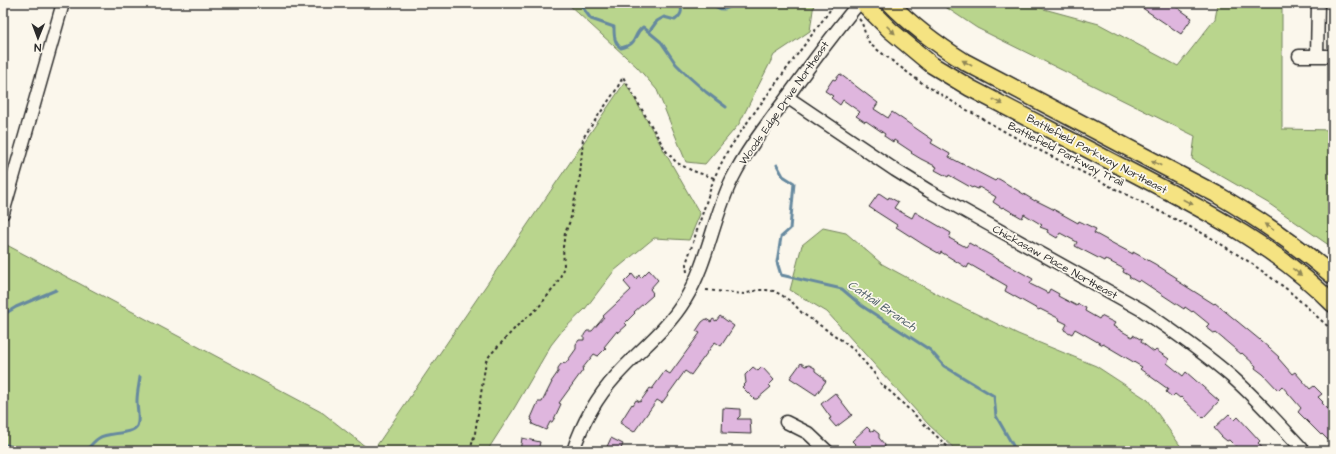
<svg xmlns="http://www.w3.org/2000/svg" width="1336" height="454" font-family="'Architects Daughter',sans-serif">
	<style>
		.green { fill: #b9d58d; stroke: #72805c }
		.lines { fill: none; stroke-linecap: round; stroke-linejoin: round }
		.stream { stroke: #66899f; stroke-width: 3 }
		.building { fill: #dfb6de; stroke: #2b2b2b }
		.minor-casing { stroke: #2b2b2b; stroke-width: 15 }
		.major-casing { stroke: #2b2b2b; stroke-width: 19 }
		.path { stroke: #2b2b2b; stroke-width: 2; stroke-dasharray: 3 3; stroke-linecap: butt }
		.minor { stroke: #fbf7ec; stroke-width: 12 }
		.major { stroke: #f5e382; stroke-width: 16 }
		.oneway { fill: #908756 }
		.labels { text-anchor: middle; dominant-baseline: central; stroke-width: 3.5; stroke-linejoin: round; paint-order: stroke }
		.street-label { font-size: 11px; fill: #2b2b2b; stroke: #fbf7ec }
		.water-label { font-size: 12px; font-style: italic; fill: #495a65; stroke: #fbf7ec }
	</style>
	<rect width="100%" height="100%" fill="#fbf7ec"/>
	<filter id="ink" filterUnits="userSpaceOnUse"><feTurbulence type="fractalNoise" baseFrequency=".025" numOctaves="2"/><feDisplacementMap in="SourceGraphic" scale="8" xChannelSelector="R" yChannelSelector="G"/><feConvolveMatrix kernelMatrix="1 2 1 2 8 2 1 2 1" color-interpolation-filters="sRGB"/></filter>
	<g filter="url(#ink)">
		<path class="green" d="M567 3H814L810 31 774 55 739 124 705 164 686 162 657 90 637 67Z
			M943 3H1022L1099 24 1178 66 1215 19 1218 3H1282V129L1333 130V248L1268 203 1192 159 1195 136 977 28 944 6Z
			M625 82 700 214 689 240 654 238 614 271 585 309 562 331 551 345 512 412 487 451H373Z
			M823 228 846 233 882 264 952 302 1018 334 1096 366 1148 400 1184 451H957L928 424 827 312 790 290 802 245Z
			M3 243 323 413 371 451H3Z"/>
		<g class="lines">
			<path class="stream" d="M577 3 580 4 591 19 614 27C614 35 614 43 621 48 640 43 631 36 643 27L661 42 676 64 688 76 706 92 726 107
				M711 3C721 11 725 11 735 3
				M649 32 657 21 664 17 675 20C682 15 682 11 681 3
				M777 165 783 176 794 183 790 229 781 237 777 262 781 275 842 289 862 306 930 350 944 366 994 396 996 416 1016 451
				M3 315 16 307 56 290
				M3 444 12 447 17 451
				M86 451C90 446 94 441 99 438 108 432 132 435 137 426 140 420 137 409 137 401 137 393 139 385 140 377"/>
		</g>
		<path class="building" d="M1135 3H1171L1192 18 1181 34Z
			M840 74 878 103 874 109 888 118 892 112 933 140 931 143 950 154 949 157 995 181 997 179H999L1035 201V200L1051 208 1078 223 1079 221 1096 229 1094 233 1116 245 1133 254V252L1155 264 1177 278 1176 280 1214 304 1215 303 1260 340 1279 357 1278 358 1292 374 1295 372 1310 389 1314 386 1322 394 1318 397 1323 402 1322 403 1333 414V434L1328 440 1322 434 1321 435 1298 412 1301 408 1282 386 1278 390 1263 374 1255 368 1256 366 1242 353 1241 354 1216 333 1215 334 1206 327 1209 324 1193 311 1192 312 1185 307 1184 309 1140 280 1138 282 1129 277 1130 276 1123 272 1124 269 1105 259 1104 261 1075 246 1077 242 1060 233 1057 238 1047 232 1048 230 1040 227 1042 225 1024 214 1022 218 1003 207 1002 208 993 202 996 197 979 187 978 189 973 187 972 188 949 175 948 177 935 170 937 167 921 159 911 153 912 152 894 140 893 142 884 136 885 134 866 121 865 122 856 116 860 112 843 100 840 105 831 98 833 96 825 91 833 79 835 80Z
			M879 193 888 199 889 197 898 202 894 208 912 218 915 212 951 233 949 238 966 247 969 243 1033 279 1030 284 1048 293 1050 289 1059 294 1058 296 1077 306 1078 304 1086 308 1085 311 1099 319 1101 316 1115 323 1113 326 1132 337 1133 335 1142 340 1141 342 1154 352 1156 350 1169 359 1167 363 1183 376 1186 372 1219 401 1203 418 1181 397 1180 398 1175 394 1172 397 1166 392 1168 389 1140 369 1142 367 1103 344V345L1075 329 1072 334 1064 330 1067 324 1059 320 1060 319 1040 309 1039 310 1005 291 1007 286 969 264 967 268 941 252 940 254 924 245 896 227 897 225 869 207Z
			M649 270 658 280 650 289 653 293 652 294 653 295 634 312 635 313 625 323 627 325 618 333 617 331 604 347 606 348 598 356 594 354 582 369 583 370 559 403 561 404 554 419 552 422H550L546 430 532 424 533 421 531 420 532 418H531L538 402H542L552 382H551L558 372V368L561 364 566 363 576 349V344L579 340H584V335L587 331H592L604 317 603 316 631 290 624 282 632 274 636 279 639 275 641 278Z
			M720 316 734 326 721 346 715 342 691 375 685 371 662 403 657 400 634 432 620 423 632 404 633 405 636 400 640 402 650 388 652 389 665 371 670 374 700 333 696 331 702 322 706 319 711 322 713 319 716 321Z
			M801 363 805 366 809 365 815 368V371L823 377V379L826 381 816 395 790 378Z
			M753 367 758 371 762 367 774 380 769 385 771 387 757 399H754L742 387 746 383 745 375Z
			M835 393 852 415 836 427 829 419 831 418 821 404Z
			M723 408 740 409V416L737 419H750L751 434 722 433Z
			M1229 414 1235 420 1238 417 1260 441 1258 443 1265 451H1240L1229 440 1227 441 1222 437 1214 428Z
			M867 427 871 431 874 430 879 434V438L885 445 884 451H853L858 447 852 441Z
			M522 438 540 442 538 451H520Z
			M611 438 623 444 620 451H605Z"/>
		<g class="lines">
			<defs>
				<path id="minor" d="M1299 56H1333
					M1317 56 1318 3
					M787 97 895 170 929 191 1142 310C1173 331 1203 352 1232 377 1258 400 1281 426 1304 451
					M3 213 63 3
					M786 422 808 433 827 451
					M573 451C582 424 597 397 616 376 639 350 667 330 685 300 708 262 713 218 732 179 747 149 768 123 788 96 811 64 834 33 859 3"/>
				<path id="major" d="M863 3 890 30 932 65 970 88C1026 117 1083 147 1139 176 1208 212 1278 248 1333 304
					M890 3C912 26 938 45 965 62L1216 194C1259 219 1296 244 1333 276"/>
			</defs>
			<use href="#minor" class="minor-casing"/>
			<use href="#major" class="major-casing"/>
			<path class="path" d="M838 3 844 5
				M859 19C865 25 863 35 871 45L919 81 953 102 1025 143 1208 236 1251 263 1288 290 1333 331
				M687 272 686 264 714 178 727 152 751 117 828 13 833 5 836 3
				M706 290 744 294 758 290H766L774 291 783 296 793 303 802 313 840 339 855 351 874 373 881 384 893 394 952 451
				M470 451 475 433 486 361 490 355 518 325 538 308 556 285 561 275 564 266 563 247 565 233 570 221 580 176 583 138 616 90 623 77 666 151 677 163 693 171 714 178"/>
			<use href="#minor" class="minor"/>
			<use href="#major" class="major"/>
		</g>
		<defs><path id="oneway-solid" d="M-6-.8H1V-3.2L6.5 0L1 3.2V.8H-6Z"/></defs>
		<g class="oneway">
			<use href="#oneway-solid" transform="translate(891 30) rotate(43)"/>
			<use href="#oneway-solid" transform="translate(967 63) rotate(-150)"/>
			<use href="#oneway-solid" transform="translate(998 102) rotate(28)"/>
			<use href="#oneway-solid" transform="translate(1156 163) rotate(-152)"/>
			<use href="#oneway-solid" transform="translate(1188 202) rotate(28)"/>
			<use href="#oneway-solid" transform="translate(1269 227) rotate(-146)"/>
			<use href="#oneway-solid" transform="translate(1297 272) rotate(38)"/>
		</g>
	</g>
	<g class="labels">
		<g class="street-label">
			<text transform="translate(784 103) rotate(-55)">Woods Edge Drive Northeast</text>
			<text transform="translate(1066 154) rotate(27)">Battlefield Parkway Trail</text>
			<text transform="translate(1097 154) rotate(28)">Battlefield Parkway Northeast</text>
			<text transform="translate(1055 262) rotate(29)">Chickasaw Place Northeast</text>
		</g>
		<g class="water-label">
			<text transform="translate(882 306) rotate(34)">Cattail Branch</text>
		</g>
	</g>
	<rect width="1336" height="454" fill="none" stroke="#fbf7ec" stroke-width="16"/>
	<rect x="8" y="8" width="1320" height="438" fill="none" stroke="#2b2b2b" stroke-width="1.5" filter="url(#ink)"/>
	<g transform="translate(38 38) rotate(181)" stroke="#fbf7ec" stroke-width="3" paint-order="stroke">
	<path d="M0-3L7 15L0 10L-7 15Z" fill="#2b2b2b"/>
	<text y="-6" font-size="11" font-weight="bold" text-anchor="middle" fill="#2b2b2b">N</text>
	</g>
</svg>
